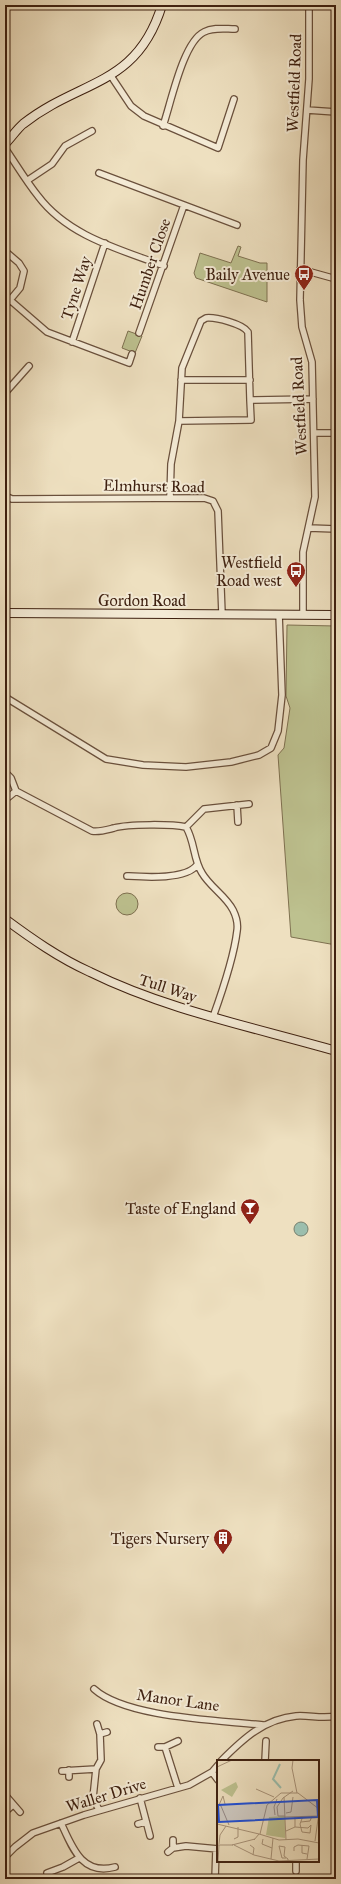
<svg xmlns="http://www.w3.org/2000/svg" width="341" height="1884" font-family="'IM FELL Great Primer',serif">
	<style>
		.green { fill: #bdc18f; stroke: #7e7050 }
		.water { fill: #9bbead; stroke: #767f6e }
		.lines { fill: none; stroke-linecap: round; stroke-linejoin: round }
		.street-casing { stroke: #6a503c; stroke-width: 8 }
		.secondary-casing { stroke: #3e2010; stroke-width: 10 }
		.street { stroke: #f4ebd6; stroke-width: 5.5 }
		.secondary { stroke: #f4ebd6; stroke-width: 8 }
		.labels { text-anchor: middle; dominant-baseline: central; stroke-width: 4; stroke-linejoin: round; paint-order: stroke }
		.street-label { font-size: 16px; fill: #3e2010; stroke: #f4ebd6 }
		.poi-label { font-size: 16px; fill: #3e2010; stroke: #f4ebd6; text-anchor: end }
		.inset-river { fill: none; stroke: #9bbead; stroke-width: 2 }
		.inset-road { fill: none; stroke: #a8937a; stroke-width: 1 }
		.view { fill: #1d4ed8; fill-opacity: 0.15; stroke: #1d4ed8; stroke-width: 2 }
		.inset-edge { fill: none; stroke: #3e2010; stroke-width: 2 }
	</style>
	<rect width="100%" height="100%" fill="#eee0c0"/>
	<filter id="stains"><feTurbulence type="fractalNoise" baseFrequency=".005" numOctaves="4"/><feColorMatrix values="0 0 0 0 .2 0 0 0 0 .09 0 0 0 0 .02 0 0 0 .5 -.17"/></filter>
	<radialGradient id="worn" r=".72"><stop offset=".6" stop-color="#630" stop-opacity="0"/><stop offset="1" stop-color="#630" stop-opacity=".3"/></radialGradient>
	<path class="green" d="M238 246 241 247 238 256 260 263H267V302L196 278 194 273 200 253 231 263Z
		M128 331 142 336 135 353 122 348Z
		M287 625 336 626V945L291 937 278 755 284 748 290 708 286 696Z
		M116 904a11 11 0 1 1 22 0a11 11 0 1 1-22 0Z"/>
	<path class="water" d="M294 1229a7 7 0 1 1 14 0a7 7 0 1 1-14 0Z"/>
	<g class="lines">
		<defs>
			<path id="street" d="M111 76 131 106 144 116 218 148 234 99
				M307 110 336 112
				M163 126C171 103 183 42 204 32 213 27 225 29 235 29
				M5 148C16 164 26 181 38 196 68 236 119 249 164 266
				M99 173 184 205 139 333
				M28 180 52 164 65 146 92 131
				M184 205 237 225
				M5 251 19 263 24 271 20 288 10 300 47 332 129 363 132 354
				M300 269 336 279
				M5 306 10 300
				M72 342 105 243
				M181 380H250
				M5 393 29 366
				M179 421 182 368 201 321 206 318C216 317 243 324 248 332L250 400
				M314 433H336
				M5 496 12 499 204 498 213 501 218 511 222 614
				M170 497 171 464 179 421 251 420 250 400 313 399
				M309 528 336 529
				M303 615V552L315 497 312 362 302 327 300 300 303 160 309 79V5
				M5 697 106 759 143 765 186 767 231 762 259 755 271 748 278 731 282 695 279 614
				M5 772 11 778 16 791 92 831C100 832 106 830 114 828 128 824 172 824 186 827 195 842 193 859 202 873 210 887 226 896 233 910 236 916 238 925 237 931 234 957 222 992 213 1017
				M5 800 16 791
				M237 805 238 822
				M186 827 204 809 249 804
				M127 876C144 877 186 880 197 865
				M94 1689C126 1718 219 1720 263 1725
				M97 1724 100 1734 101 1760 96 1769 93 1798 99 1810
				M100 1734 107 1732
				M178 1741 165 1747 178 1788
				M158 1747H165
				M221 1761C243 1739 264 1719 296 1716 309 1715 323 1719 336 1716
				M265 1761 266 1741
				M69 1770V1777
				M62 1771 96 1769
				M212 1772 218 1780
				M7 1797 20 1812
				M140 1798 150 1836
				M5 1812 13 1805
				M61 1823C72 1847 82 1876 115 1867
				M138 1824 145 1822
				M173 1848 186 1846 218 1849
				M168 1852 173 1848V1840
				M5 1857 15 1847 33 1833 84 1815 189 1785 212 1772 218 1765
				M296 1861V1871
				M47 1873 63 1867 79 1858
				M215 1879 216 1849"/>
			<path id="secondary" d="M5 144C11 138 17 129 23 124 80 79 137 87 162 5
				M5 613 336 615
				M5 919C32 939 59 958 90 972 167 1010 253 1027 336 1051"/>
		</defs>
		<use href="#street" class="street-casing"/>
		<use href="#secondary" class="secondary-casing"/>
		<use href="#street" class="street"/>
		<use href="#secondary" class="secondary"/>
	</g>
	<defs>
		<symbol id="bus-pin" viewBox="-11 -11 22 30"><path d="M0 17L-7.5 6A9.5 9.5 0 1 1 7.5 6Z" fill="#8f2418" stroke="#f4ebd6"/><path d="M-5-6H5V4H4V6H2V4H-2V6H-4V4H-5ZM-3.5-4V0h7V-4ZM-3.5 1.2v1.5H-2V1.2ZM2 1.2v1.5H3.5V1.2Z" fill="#fff"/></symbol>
		<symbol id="bar-pin" viewBox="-11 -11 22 30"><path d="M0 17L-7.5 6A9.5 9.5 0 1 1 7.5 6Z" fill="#8f2418" stroke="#f4ebd6"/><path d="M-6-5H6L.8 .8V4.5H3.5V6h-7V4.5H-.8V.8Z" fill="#fff"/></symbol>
		<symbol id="building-pin" viewBox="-11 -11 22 30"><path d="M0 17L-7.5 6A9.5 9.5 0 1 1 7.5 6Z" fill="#8f2418" stroke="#f4ebd6"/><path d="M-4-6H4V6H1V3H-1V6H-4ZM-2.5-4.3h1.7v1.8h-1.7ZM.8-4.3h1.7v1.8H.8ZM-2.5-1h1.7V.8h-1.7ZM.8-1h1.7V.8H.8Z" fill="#fff"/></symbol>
	</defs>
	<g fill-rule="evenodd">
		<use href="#bus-pin" x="293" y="263" width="22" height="30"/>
		<use href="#bus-pin" x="285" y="560" width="22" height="30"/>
		<use href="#bar-pin" x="239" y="1197" width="22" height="30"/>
		<use href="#building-pin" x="212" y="1527" width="22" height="30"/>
	</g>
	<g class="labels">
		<g class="street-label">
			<text transform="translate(294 83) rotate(-88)">Westfield Road</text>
			<text transform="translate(150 264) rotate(-71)">Humber Close</text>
			<text transform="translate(76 288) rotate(-72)">Tyne Way</text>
			<text transform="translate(299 406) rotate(-93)">Westfield Road</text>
			<text transform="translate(154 486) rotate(1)">Elmhurst Road</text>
			<text x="142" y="600">Gordon Road</text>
			<text transform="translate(168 988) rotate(18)">Tull Way</text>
			<text transform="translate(178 1700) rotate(8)">Manor Lane</text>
			<text transform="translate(106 1795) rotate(-17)">Waller Drive</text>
		</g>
		<g class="poi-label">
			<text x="290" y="274">Baily Avenue</text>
			<text x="282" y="562">Westfield<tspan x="282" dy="18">Road west</tspan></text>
			<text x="236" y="1208">Taste of England</text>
			<text x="209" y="1538">Tigers Nursery</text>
		</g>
	</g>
	<g transform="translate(217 1760)">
		<rect width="102" height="102" fill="#eee0c0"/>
		<path d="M19 22 21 27 15 37 4 30ZM68 56V78L49 75 52 57Z" fill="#bdc18f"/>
		<path class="inset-river" d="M63 4 56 19 64 28"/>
		<path class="inset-road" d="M76 0 75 8 80 33M0 7 15 0M39 29 57 37M67 37 69 80M0 44 4 46 12 65M2 45 6 36 8 44M69 53 74 52 76 37M58 55 57 47 60 39M68 56H61L60 47 66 38 76 31M68 57 101 56M84 62 93 61 95 56M0 64 42 74M78 67 91 68 94 65 93 73 85 72M69 71 78 67V57M85 72 83 64 86 56M43 74 50 45 64 33H81L102 49M17 79 21 77V67M46 79 45 84 55 88M37 80 42 74 62 80 81 79 102 83M98 81 102 52M2 84 3 75 9 66M0 85H16M15 85 38 79M17 85 37 95 62 101 102 99M33 85 37 88 36 95M85 85V93L90 94M77 91V87L81 85 92 86 90 99M69 98H65L62 86 68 87 67 96 71 99V101M54 99 56 78M1 102 2 85"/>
		<path class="view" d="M100 40 101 57 2 62 1 45Z"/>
		<rect width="102" height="102" class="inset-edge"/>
	</g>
	<rect width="341" height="1884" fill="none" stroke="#eee0c0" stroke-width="20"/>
	<rect x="6" y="6" width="329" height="1872" fill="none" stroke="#3e2010" stroke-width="2"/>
	<rect x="10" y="10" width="321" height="1864" fill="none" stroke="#3e2010"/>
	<rect width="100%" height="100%" filter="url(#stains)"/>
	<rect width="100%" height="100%" fill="url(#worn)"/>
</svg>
